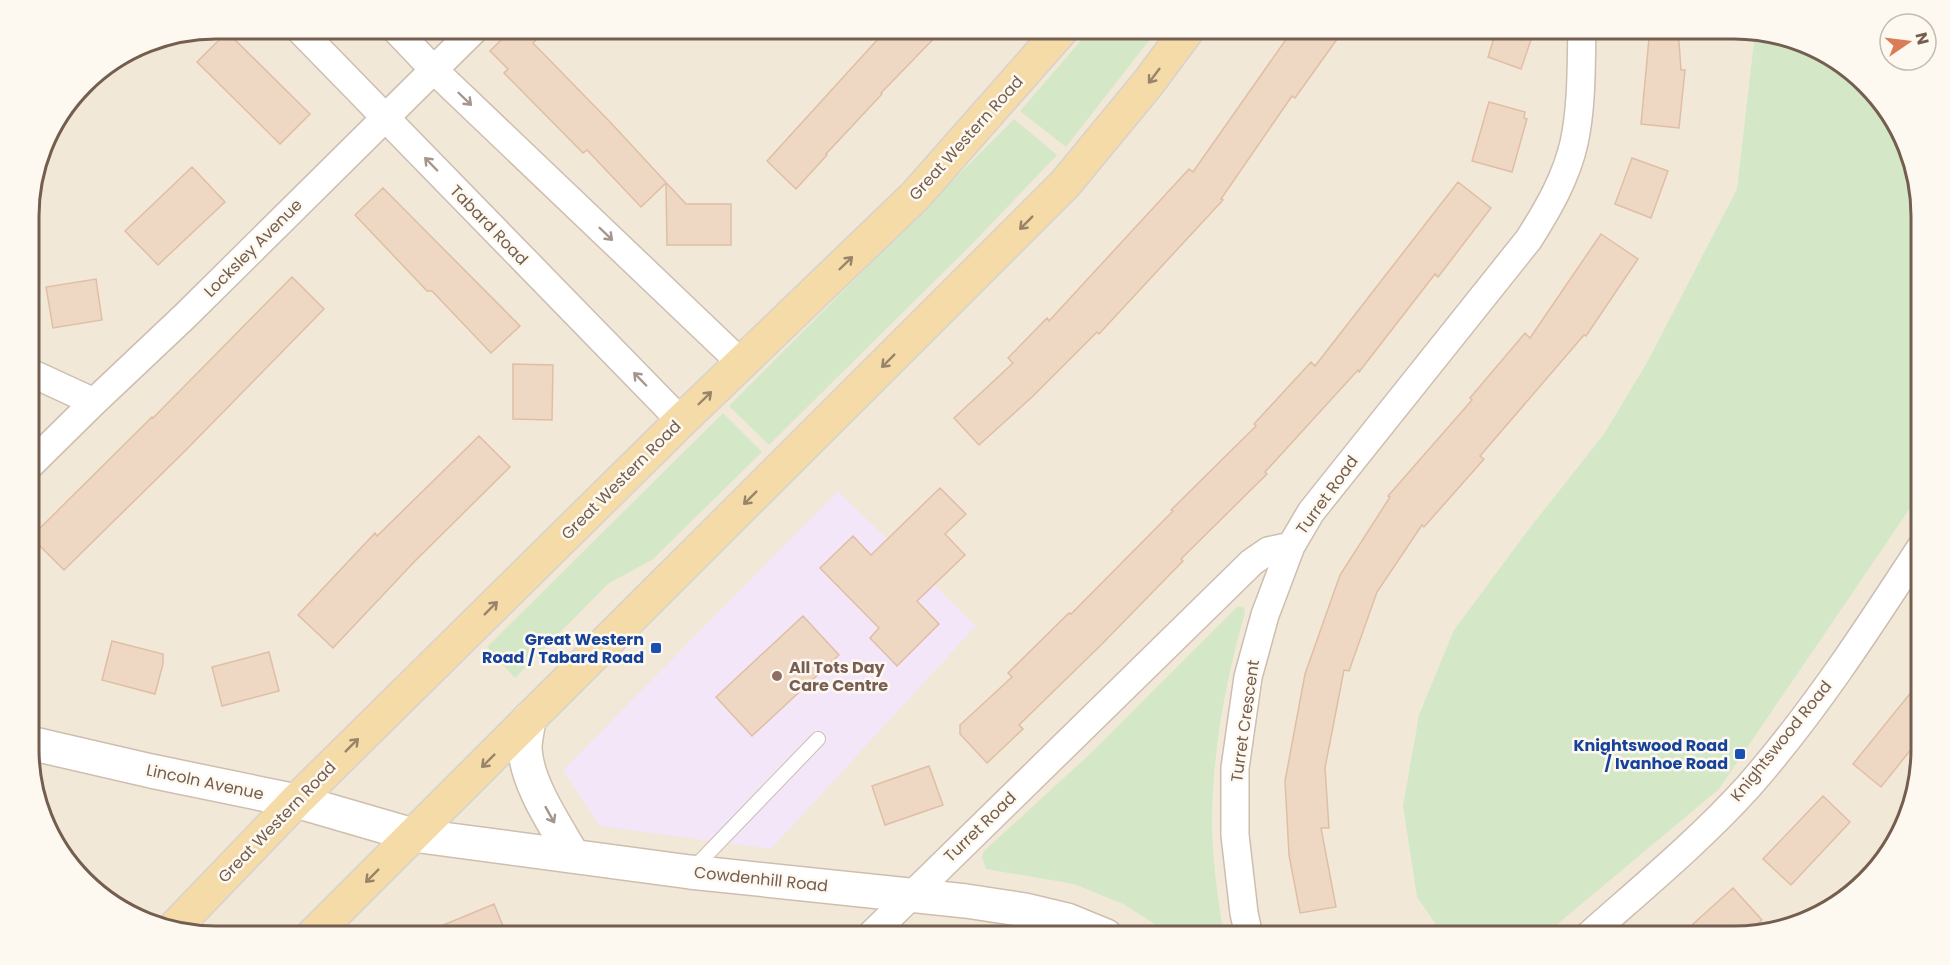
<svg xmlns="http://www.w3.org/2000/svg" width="1950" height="965" font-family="Poppins,sans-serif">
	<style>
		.residential { fill: #f2e8d8 }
		.education { fill: #f2e6f8 }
		.green { fill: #d4e8c8 }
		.building { fill: #eed7c3; stroke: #e0bea5; stroke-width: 1.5 }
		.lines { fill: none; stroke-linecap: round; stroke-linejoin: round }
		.lane-casing { stroke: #cdbeb0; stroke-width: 16 }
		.street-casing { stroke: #cdbeb0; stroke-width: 30 }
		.secondary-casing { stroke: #cfbeae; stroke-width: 36 }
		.primary-casing { stroke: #d8d2ce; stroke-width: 36 }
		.lane { stroke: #fff; stroke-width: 14 }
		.street { stroke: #fff; stroke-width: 27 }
		.secondary { stroke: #fff; stroke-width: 33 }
		.primary { stroke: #f4dba7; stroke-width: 33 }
		.oneway { stroke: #9a8469 }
		.oneway2 { stroke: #a5968d }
		.transit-dot { fill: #1a4fb4; stroke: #fef9f0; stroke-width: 2 }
		.education-dot { fill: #8d6e63; stroke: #fef9f0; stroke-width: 2 }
		.labels { text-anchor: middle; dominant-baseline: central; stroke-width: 5; stroke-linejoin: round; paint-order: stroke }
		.street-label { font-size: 16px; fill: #745e4f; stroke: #fef9f0 }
		.transit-label { font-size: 16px; font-weight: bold; fill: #164399; stroke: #fef9f0; text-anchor: end }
		.education-label { font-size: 16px; font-weight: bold; fill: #785e54; stroke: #fef9f0; text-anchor: start }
		.rim { fill: none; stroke: #745e4f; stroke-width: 3 }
	</style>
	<rect width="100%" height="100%" fill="#fbf5e9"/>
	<path class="residential" d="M216 28 1734 29 1816 48 1883 102 1920 192 1921 749 1902 831 1838 905 1746 936H216L134 917 67 863 30 773 29 204 48 133 92 75 145 43Z"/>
	<path class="education" d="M838 491 976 626 771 849 600 826 563 770Z"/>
	<path class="green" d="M1091 29H1158L1066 147 1020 111Z
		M1755 33 1816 48 1883 102 1920 192 1921 492 1719 789 1543 936H1444L1417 897 1403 806 1419 715 1454 630 1529 529 1604 434 1649 359 1737 189Z
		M1014 119 1057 155 974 242 769 445 729 406Z
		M723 413 762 452 652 560 609 583 515 678 487 647Z
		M1238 606 1244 608 1245 613C1225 682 1212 754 1212 826 1213 863 1218 901 1224 936H1174L1123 904 1074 884 986 869 982 857 984 851 1091 753Z"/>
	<path class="building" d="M513 28H548L533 43 612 124 686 204H731V245H667L666 183 641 207 587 150 583 153 504 73 508 69 490 51Z
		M888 28H944L881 93 882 94 826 154 827 155 796 189 767 161Z
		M1294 28H1345L1295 98 1292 96 1221 199 1223 200 1099 334 1097 332 1032 397 979 445 954 418 1013 363 1008 358 1047 318 1049 321 1189 169 1193 172Z
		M1497 28H1535L1521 69 1488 57Z
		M1650 28H1678L1681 70H1685L1679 128 1641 124Z
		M227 32 310 114 280 144 197 62Z
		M1489 102 1525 112 1524 118 1527 119 1512 172 1472 161Z
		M1632 158 1668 171 1651 218 1615 204Z
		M192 167 225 202 158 265 125 231Z
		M1458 182 1491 208 1438 277 1435 274 1359 372 1358 370 1265 472 1267 474 1181 559 1183 561 1101 645 1019 725 1023 729 987 763 960 734V725L1012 677 1008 673 1069 613 1071 614 1173 511 1171 510 1256 426 1254 424 1311 362 1315 366Z
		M383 188 520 326 491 353 432 291H427L355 215Z
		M1601 234 1638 259 1586 336 1584 335 1480 456 1484 459 1424 527 1422 525 1377 592 1349 671 1344 670 1325 768 1329 828H1321L1336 907 1300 913 1289 855 1285 781 1305 674 1340 575 1390 497 1388 496 1472 400 1470 398 1525 333 1530 338Z
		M292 277 324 309 185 451 64 570 31 537 152 417 153 418Z
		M96 279 102 320 53 328 46 287Z
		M513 364 553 365 552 420 513 419Z
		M479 436 510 467 415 561 333 648 298 615 375 533 377 536Z
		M940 488 966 514 945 534 965 555 917 601 939 624 897 666 870 638 879 628 820 568 853 536 871 555Z
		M803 616 839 655 752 736 716 697Z
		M112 641 163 654V664L155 694 102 680Z
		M269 652 279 691 222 706 212 667Z
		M1921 680V737L1881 787 1853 764Z
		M929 766 943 805 885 825 872 786Z
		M1823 796 1850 822 1791 885 1763 859Z
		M1733 888 1762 920 1744 936H1704L1693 924Z
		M494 904 507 936H417Z"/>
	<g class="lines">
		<defs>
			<path id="lane" d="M692 870 818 739"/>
			<path id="street" d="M298 28 681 421
				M394 28 435 71 741 363
				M29 372 94 402
				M29 466 94 402 185 316 476 28
				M870 936 1252 562 1268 551 1291 546
				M1249 936 1244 913 1235 835V768L1248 677 1265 615 1291 546 1311 512 1529 239C1548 209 1566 178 1574 143 1582 106 1581 67 1582 28
				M1588 936C1642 888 1699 841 1748 787 1813 713 1867 630 1921 547"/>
			<path id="secondary" d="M529 719C528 728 525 739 525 748 526 783 556 826 573 856
				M30 743 151 771 296 801 413 835 690 872 966 901 1025 910 1067 920 1106 936"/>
			<path id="primary" d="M175 927 296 801 681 421 916 195 1063 28
				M312 936 1065 184 1149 82 1189 28"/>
		</defs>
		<use href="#lane" class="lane-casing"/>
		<use href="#street" class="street-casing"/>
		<use href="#secondary" class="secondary-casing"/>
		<use href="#primary" class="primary-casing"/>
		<use href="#lane" class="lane"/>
		<use href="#street" class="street"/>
		<use href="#secondary" class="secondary"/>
		<use href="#primary" class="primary"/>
	</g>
	<defs><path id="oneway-shaft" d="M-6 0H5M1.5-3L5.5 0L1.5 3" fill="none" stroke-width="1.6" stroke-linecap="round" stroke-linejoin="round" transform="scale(1.5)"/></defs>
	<g class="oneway">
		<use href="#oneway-shaft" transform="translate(1154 76) rotate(127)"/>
		<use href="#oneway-shaft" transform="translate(1026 223) rotate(135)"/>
		<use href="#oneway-shaft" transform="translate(846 263) rotate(-44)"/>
		<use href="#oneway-shaft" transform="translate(888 361) rotate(135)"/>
		<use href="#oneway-shaft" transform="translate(705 398) rotate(-44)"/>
		<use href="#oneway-shaft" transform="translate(750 498) rotate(135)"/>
		<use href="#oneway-shaft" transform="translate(491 608) rotate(-45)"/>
		<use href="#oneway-shaft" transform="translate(352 745) rotate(-45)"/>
		<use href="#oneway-shaft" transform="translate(488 761) rotate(135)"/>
		<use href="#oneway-shaft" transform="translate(372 876) rotate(135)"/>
	</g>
	<g class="oneway2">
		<use href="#oneway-shaft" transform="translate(465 99) rotate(44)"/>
		<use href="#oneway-shaft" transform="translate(431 164) rotate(-134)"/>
		<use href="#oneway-shaft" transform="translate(606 234) rotate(44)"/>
		<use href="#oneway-shaft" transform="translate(640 379) rotate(-134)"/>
		<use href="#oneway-shaft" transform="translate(550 815) rotate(61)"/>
	</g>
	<g class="transit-dot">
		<rect x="650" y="642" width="12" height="12" rx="3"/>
		<rect x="1734" y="748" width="12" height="12" rx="3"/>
	</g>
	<circle class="education-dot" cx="777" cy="676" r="6"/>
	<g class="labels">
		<g class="street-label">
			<text transform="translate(966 138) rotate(-48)">Great Western Road</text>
			<text transform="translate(489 225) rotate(46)">Tabard Road</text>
			<text transform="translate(253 248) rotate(-45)">Locksley Avenue</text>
			<text transform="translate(621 480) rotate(-45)">Great Western Road</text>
			<text transform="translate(1327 495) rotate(-54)">Turret Road</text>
			<text transform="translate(1245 721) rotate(-82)">Turret Crescent</text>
			<text transform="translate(1781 741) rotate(-51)">Knightswood Road</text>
			<text transform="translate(205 782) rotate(12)">Lincoln Avenue</text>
			<text transform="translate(277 822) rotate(-46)">Great Western Road</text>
			<text transform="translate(980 827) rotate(-44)">Turret Road</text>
			<text transform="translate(761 879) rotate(6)">Cowdenhill Road</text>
		</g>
		<g class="transit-label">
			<text x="644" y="639">Great Western<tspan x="644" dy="18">Road / Tabard Road</tspan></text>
			<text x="1728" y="745">Knightswood Road<tspan x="1728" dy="18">/ Ivanhoe Road</tspan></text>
		</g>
		<g class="education-label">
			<text x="789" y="667">All Tots Day<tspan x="789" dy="18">Care Centre</tspan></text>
		</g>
	</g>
	<path d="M0 0H1950V965H0ZM216 39H1734A177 177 0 0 1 1911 216V749A177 177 0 0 1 1734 926H216A177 177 0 0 1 39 749V216A177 177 0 0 1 216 39Z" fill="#fef9f0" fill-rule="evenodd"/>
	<path class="rim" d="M216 39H1734A177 177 0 0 1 1911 216V749A177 177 0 0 1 1734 926H216A177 177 0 0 1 39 749V216A177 177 0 0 1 216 39Z"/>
	<g transform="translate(1908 42) rotate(76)"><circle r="28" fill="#fef9f0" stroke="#c7bbb0" stroke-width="1.5"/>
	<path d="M0-4.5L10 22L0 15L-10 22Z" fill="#db7c59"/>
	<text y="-9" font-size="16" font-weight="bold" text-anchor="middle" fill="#745e4f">N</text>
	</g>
</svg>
